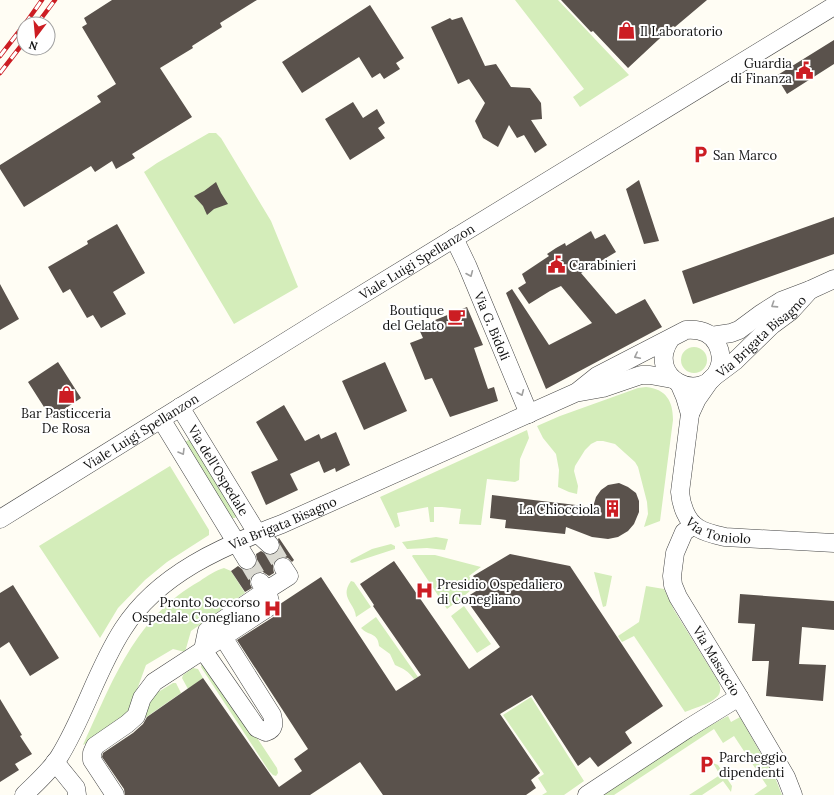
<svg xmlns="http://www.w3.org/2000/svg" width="834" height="795" font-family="Lora,serif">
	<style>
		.green { fill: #d4edba }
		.building { fill: #5a524c }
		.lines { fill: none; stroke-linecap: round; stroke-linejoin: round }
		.minor-tunnel { stroke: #dbdad2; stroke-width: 18; stroke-dasharray: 18 9; stroke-linecap: butt }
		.minor-casing { stroke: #444; stroke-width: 19 }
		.minor { stroke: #fff; stroke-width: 18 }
		.rail-casing { stroke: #cc1d23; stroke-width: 4.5 }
		.rail { stroke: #fff; stroke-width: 3; stroke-dasharray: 9; stroke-linecap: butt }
		.oneway { stroke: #a0a0a0 }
		.labels { text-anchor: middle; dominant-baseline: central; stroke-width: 4; stroke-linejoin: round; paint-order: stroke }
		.poi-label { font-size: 13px; fill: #111; stroke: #fff; text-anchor: start }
		.street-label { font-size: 13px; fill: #111; stroke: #fff }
	</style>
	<rect width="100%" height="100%" fill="#fffdf4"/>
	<path class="green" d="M515 0H558L629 75 580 107 573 97 584 89Z
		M209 133H216L221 138 271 221 298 287 234 324 144 172 157 163Z
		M681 360a13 13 0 1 1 26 0a13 13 0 1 1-26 0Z
		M646 387C666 389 673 401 673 420L660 521 644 527 648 514 647 502 638 467 635 462 615 444 603 441H597L591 444 585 450 575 466 574 471 578 486 577 494 569 492 558 487 559 470 556 454 543 438 537 426 560 416 638 388Z
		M527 430 529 438 520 459 519 480 515 482 487 479 481 525 459 524 461 509 442 507H434V522H430L428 507 397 513 400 526 395 528 380 497Z
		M190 439 237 515 235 518H231L185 442Z
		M170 466 209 530V535L167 562 145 580 118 608 100 638 39 546Z
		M436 537 448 539 445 550 427 548 407 549 402 542Z
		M391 544 395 546V549L352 563 350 562 351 560 372 549Z
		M413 555H435L481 567 469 576 476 586C466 594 457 602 447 609L412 556Z
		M224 568 231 571 245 593 191 631 185 652 173 649 146 665 127 717 123 724 83 745C113 681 134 618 200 581 207 576 216 570 224 568Z
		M594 572 612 576 606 606 603 607Z
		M351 581 354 582 371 607 356 617C355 603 339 598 351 581Z
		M646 586 664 589 674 610 718 681C719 684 721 687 720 691 719 702 694 708 685 712L634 636 622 642 618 636 639 622Z
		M464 606 491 644 477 653 451 616Z
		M376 617 418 677 414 679C408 671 404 669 395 665L390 654 379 646C378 632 368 636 361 628Z
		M202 663 208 664 277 768 278 773 276 776 273 775 269 771 201 667Z
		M193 668 198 669 203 678 188 689 182 678 183 675Z
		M173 683H176L181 693 142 720 150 697Z
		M531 697 584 781 564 795H542L547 792 538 778 544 774 503 715Z
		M728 716 731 722 740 717 776 780 782 795H754L767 786 734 736 723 743 714 729 614 795H601L683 740Z
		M713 763 718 765 732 786 731 792 723 781 702 795H689L720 775Z"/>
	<path class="building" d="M112 0H257L220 23 222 27 192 46 193 48 160 68 192 117 132 154 135 158 116 169 112 161 95 172 91 166 24 207 0 169V165L101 102 97 96 116 84 82 27 87 24 84 18Z
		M561 0H707L675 27 673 26 628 68 593 31 591 32Z
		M370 5 404 58 396 63 400 69 384 79 380 73 372 78 359 57 302 93 282 62Z
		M462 17 485 66 496 64 511 87 530 88 541 103 542 119 531 120 547 145 535 153 524 135 517 138 509 125 498 147 483 138 475 121 485 103 469 79 458 84 431 27 450 18 452 20Z
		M834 40V64L787 94 776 76Z
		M353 102 363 118 377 109 385 123 378 128 385 138 350 160 325 119Z
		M639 180 659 241 644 244 626 189Z
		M216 182 221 193 228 204 214 209 207 215 203 206 194 196 204 191Z
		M834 217V254L693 304 682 271Z
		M117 224 145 273 113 292 126 314 101 328 93 315 87 318 70 289 63 293 48 267 88 244 87 241Z
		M591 231 595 239 605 234 616 252 581 273 616 314 645 299 662 327 546 389 506 293 512 289 549 345 592 323 561 286 550 291 529 304 518 288 526 283 522 274 549 256 547 254 556 248 565 243 566 246Z
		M0 284 19 319 0 330Z
		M467 307 483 345 474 348 488 389 494 387 498 401 450 417 432 378 425 380 410 343 423 338 418 327Z
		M58 362 81 398 51 418 28 382Z
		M385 362 407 411 364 430 342 381Z
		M284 405 305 441 319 434 321 439 336 432 350 465 336 472 335 468 324 473 319 461 290 474 298 490 266 505 251 472 278 460 256 422Z
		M619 483 628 487 636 493 639 501V512L634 524 628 531 618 537 608 539 592 537 566 527 565 534 505 528 506 520 490 518 492 495 593 507 596 497 601 490 608 485Z
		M279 538 294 560 292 562 288 558 283 557 278 558 273 563V568L274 573 269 576 263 572H258L253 574 250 579V584L252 588 245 592 231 571 238 566 242 569 247 570 253 569 256 565 257 560 256 554 261 551 268 555H273L277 552 280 547 278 539Z
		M510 554 570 566 663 706 625 732 632 743 598 767 590 757 578 766 532 695 500 714 540 773 531 780 536 788 526 795H383L360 762 310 795H125L124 789 102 757 103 753 133 733 143 724 147 717 203 678 279 787 302 771 294 759 308 749 237 640 275 616 278 613 280 604 321 577 396 691 421 675 373 606 374 605 360 584 394 561 469 669 500 647 465 598 481 588 473 576Z
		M13 585 59 658 30 676 9 642 0 648V593Z
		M740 594 834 601V630L802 627 799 664 826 665 823 701 766 696 769 661H752L755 624 738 623Z
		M0 699 22 735 20 736 32 754 15 764 19 770 0 782Z"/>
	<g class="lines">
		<path class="minor-tunnel" d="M270 545 283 567
			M247 560 260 582"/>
		<defs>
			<g id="minor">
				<path id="s1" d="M454 238 467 265 529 414"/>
				<path d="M711 336 731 333 739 330 762 313 781 301 810 290 834 279"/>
				<path id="s2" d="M679 383 685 397 690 414 697 399 711 379 735 361 772 325 791 311 810 290"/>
				<path d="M577 392 597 376 686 330C699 329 711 332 717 344 721 352 722 360 719 368 703 407 643 378 671 338"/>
				<path id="s3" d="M180 407 257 533 270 545"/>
				<path id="s4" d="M690 414 680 492C681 504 686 521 698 528 706 533 716 535 725 537L834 543"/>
				<path d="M161 419 247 560"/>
				<path id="s5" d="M0 519 319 321 834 6"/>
				<path id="s6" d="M694 525 684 532 675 553 672 576 673 585 678 597 739 697 786 777 793 795"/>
				<path d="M260 582 267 590 289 576 283 567"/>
				<path d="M55 762 76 788 77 795"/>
				<path id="s7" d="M24 795C36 783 50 771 59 757 84 717 97 669 123 629 158 574 223 546 282 524L575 393 603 388 641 375H650L672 379"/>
				<path d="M115 795 92 760V753L95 746 127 724 136 716 142 698 154 682 269 607 270 602 267 590 207 631 203 650 257 728 266 732C275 729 274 723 272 715L223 637"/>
				<path d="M587 795 687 729 739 697"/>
			</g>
		</defs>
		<use href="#minor" class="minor-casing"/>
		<use href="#minor" class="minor"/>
		<defs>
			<path id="rail" d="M25 24 42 0
				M37 24 55 0
				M0 56 24 25
				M0 73 24 42"/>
		</defs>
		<use href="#rail" class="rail-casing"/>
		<use href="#rail" class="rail"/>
	</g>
	<defs><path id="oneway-chevron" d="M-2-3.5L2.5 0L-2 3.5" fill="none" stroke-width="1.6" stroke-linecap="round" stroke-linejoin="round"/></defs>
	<g class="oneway">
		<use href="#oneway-chevron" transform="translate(470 274) rotate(67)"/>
		<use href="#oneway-chevron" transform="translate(774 305) rotate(147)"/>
		<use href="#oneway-chevron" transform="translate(637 356) rotate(153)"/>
		<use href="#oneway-chevron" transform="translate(521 393) rotate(67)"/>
		<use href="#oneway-chevron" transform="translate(182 452) rotate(59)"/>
	</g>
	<defs>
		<symbol id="shop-bare" viewBox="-9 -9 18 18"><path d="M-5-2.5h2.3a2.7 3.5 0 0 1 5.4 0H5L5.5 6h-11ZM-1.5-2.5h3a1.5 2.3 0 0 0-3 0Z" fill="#cc1d23" stroke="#fff" stroke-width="2.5" paint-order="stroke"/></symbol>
		<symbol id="civic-bare" viewBox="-9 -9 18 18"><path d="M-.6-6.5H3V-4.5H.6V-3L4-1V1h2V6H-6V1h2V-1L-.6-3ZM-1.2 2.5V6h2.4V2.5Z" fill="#cc1d23" stroke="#fff" stroke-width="2.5" paint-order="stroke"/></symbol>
		<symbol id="parking-bare" viewBox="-9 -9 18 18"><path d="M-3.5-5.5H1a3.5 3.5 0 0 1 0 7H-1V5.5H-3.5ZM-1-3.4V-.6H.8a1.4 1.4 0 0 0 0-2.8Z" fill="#cc1d23" stroke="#fff" stroke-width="2.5" paint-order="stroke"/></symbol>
		<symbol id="cafe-bare" viewBox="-9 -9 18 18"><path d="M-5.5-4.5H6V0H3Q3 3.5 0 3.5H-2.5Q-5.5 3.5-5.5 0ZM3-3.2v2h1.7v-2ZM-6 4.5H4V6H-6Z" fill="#cc1d23" stroke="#fff" stroke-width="2.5" paint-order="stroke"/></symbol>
		<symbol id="building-bare" viewBox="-9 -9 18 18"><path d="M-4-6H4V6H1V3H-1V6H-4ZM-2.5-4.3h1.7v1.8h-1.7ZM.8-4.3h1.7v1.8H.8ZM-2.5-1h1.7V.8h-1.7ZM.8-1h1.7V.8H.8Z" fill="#cc1d23" stroke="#fff" stroke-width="2.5" paint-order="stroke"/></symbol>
		<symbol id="hospital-bare" viewBox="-9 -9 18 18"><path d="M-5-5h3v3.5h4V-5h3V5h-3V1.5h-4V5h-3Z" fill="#cc1d23" stroke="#fff" stroke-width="2.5" paint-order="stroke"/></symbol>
	</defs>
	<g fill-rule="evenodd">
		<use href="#shop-bare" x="614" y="18" width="25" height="25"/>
		<use href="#civic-bare" x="792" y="58" width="25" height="25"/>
		<use href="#parking-bare" x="688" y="142" width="25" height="25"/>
		<use href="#civic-bare" x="544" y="252" width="25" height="25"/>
		<use href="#cafe-bare" x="444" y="304" width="25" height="25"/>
		<use href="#shop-bare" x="54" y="382" width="25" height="25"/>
		<use href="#building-bare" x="600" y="496" width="25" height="25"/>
		<use href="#hospital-bare" x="412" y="578" width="25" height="25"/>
		<use href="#hospital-bare" x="260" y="596" width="25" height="25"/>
		<use href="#parking-bare" x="694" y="752" width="25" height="25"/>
	</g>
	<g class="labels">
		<g class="poi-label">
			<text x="640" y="31">Il Laboratorio</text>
			<text x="792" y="63" text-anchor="end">Guardia<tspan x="792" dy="15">di Finanza</tspan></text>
			<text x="713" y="155">San Marco</text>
			<text x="569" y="265">Carabinieri</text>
			<text x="444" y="310" text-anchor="end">Boutique<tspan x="444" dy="15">del Gelato</tspan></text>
			<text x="66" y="413" text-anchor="middle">Bar Pasticceria<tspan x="66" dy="15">De Rosa</tspan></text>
			<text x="600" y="509" text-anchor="end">La Chiocciola</text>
			<text x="437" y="584">Presidio Ospedaliero<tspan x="437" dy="15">di Conegliano</tspan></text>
			<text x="260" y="602" text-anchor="end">Pronto Soccorso<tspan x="260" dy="15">Ospedale Conegliano</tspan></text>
			<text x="719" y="757">Parcheggio<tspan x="719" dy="15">dipendenti</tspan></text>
		</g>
		<g class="street-label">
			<text stroke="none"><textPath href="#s5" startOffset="490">Viale Luigi Spellanzon</textPath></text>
			<text stroke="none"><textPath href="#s1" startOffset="96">Via G. Bidoli</textPath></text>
			<text stroke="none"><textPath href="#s2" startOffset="140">Via Brigata Bisagno</textPath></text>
			<text stroke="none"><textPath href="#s5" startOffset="166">Viale Luigi Spellanzon</textPath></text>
			<text stroke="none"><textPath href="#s3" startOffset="74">Via dell'Ospedale</textPath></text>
			<text stroke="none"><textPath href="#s7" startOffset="390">Via Brigata Bisagno</textPath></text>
			<text stroke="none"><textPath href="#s4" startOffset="141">Via Toniolo</textPath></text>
			<text stroke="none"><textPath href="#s6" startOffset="155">Via Masaccio</textPath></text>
		</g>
	</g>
	<g transform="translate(36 36) rotate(196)"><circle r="19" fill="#ffffff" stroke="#a0a0a0"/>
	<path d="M0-3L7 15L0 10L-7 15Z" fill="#cc1d23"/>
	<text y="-6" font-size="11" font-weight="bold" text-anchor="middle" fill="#111111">N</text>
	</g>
</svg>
